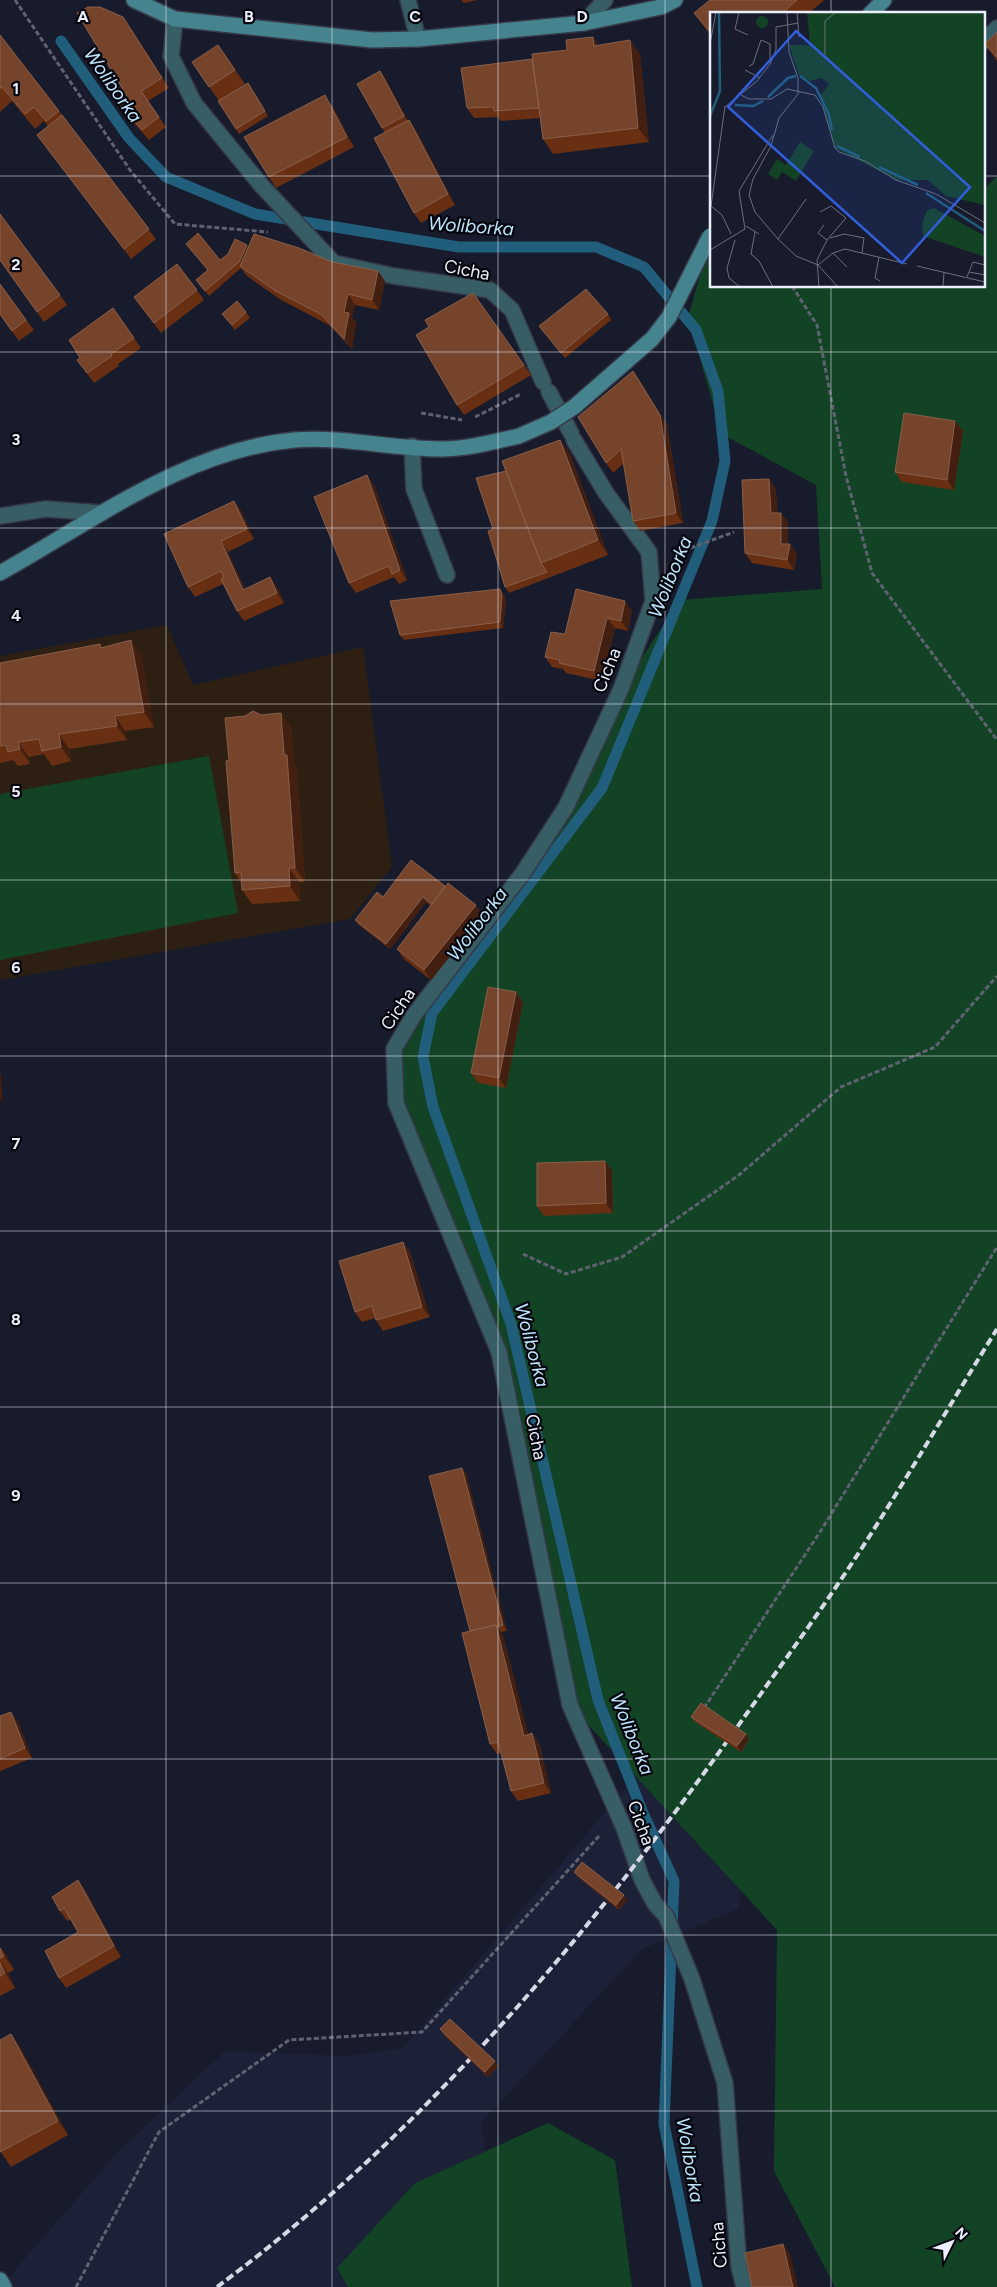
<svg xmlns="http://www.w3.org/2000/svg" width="997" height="2287" font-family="Figtree,sans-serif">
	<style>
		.built { fill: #1c2137 }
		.education { fill: #2d2013 }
		.green { fill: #134325 }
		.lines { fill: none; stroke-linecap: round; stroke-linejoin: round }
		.stream { stroke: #205e7c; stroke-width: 11 }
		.lane-casing { stroke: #353948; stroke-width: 18 }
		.street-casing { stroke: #353948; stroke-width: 18 }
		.secondary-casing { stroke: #353948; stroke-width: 18 }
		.path { stroke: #5f6271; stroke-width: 3; stroke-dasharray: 5 2.5; stroke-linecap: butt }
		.lane { stroke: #385e65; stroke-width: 15 }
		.street { stroke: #385e65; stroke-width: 15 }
		.secondary { stroke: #45838f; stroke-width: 15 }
		.rail { stroke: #d6d9e5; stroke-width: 4; stroke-dasharray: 8 4; stroke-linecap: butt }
		.secondary-bridge-casing { stroke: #353948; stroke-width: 18; stroke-linecap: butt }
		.secondary-bridge { stroke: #45838f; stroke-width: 15 }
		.wall { fill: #682f12 }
		.shaded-wall { fill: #421f11 }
		.building { fill: #76442b; stroke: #895f4b }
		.grid { fill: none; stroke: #eceffb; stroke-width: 1; stroke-opacity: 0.55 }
		.labels { text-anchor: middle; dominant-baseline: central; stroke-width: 4.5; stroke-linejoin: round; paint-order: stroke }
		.street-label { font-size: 18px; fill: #eceffb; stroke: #05060d }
		.water-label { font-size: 19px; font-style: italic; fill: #bde4fb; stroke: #05060d }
		.inset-river { fill: none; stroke: #205e7c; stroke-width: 2.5 }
		.inset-road { fill: none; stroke: #6c707e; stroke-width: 1 }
		.view { fill: #325edc; fill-opacity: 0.15; stroke: #325edc; stroke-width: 2.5 }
		.inset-edge { fill: none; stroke: #eceffb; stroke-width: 2.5 }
		.grid-label { font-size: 16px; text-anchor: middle; font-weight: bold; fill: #eceffb; stroke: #05060d; stroke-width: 4.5; stroke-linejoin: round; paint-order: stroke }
	</style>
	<rect width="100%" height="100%" fill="#171b2b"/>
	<path class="built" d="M666 1741 750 1844 738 1909 641 1950 481 2123 509 2282 503 2287H0L118 2152 225 2051 347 2056 403 2048Z"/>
	<path class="education" d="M167 625 193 685 363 647 392 867 350 919 0 980V656Z"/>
	<path class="green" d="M997 176V2287H835L774 2171 777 1930 570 1705 499 1352 396 1103 394 1049 523 873 621 689 680 600 822 589 816 485 722 434 688 318 711 235V286H983V190Z
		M209 756 238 913 0 960V794Z
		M548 2123 615 2160 632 2287H348L337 2268 415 2183Z"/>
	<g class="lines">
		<path class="stream" d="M61 41 129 138 166 177 255 214 459 247H596L644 267 696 330 718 391 725 461 712 521 602 788 432 1013 423 1057 433 1107 511 1324 598 1700 643 1813 674 1881 664 2124 697 2287"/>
		<defs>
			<path id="lane" d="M408 0 418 39
				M584 23 605 0
				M983 42 997 28
				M412 446 414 489 447 575"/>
			<path id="street" d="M175 19 171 56 194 103 261 185 334 263 394 276 490 290 512 310 543 382
				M549 392 571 433
				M574 440 606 493 649 552 653 601 621 689 566 807 523 873 414 1015 394 1049 396 1103 499 1352 570 1705 624 1828 642 1880 655 1904 666 1916 692 1979 725 2083 739 2267 744 2287
				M0 516 46 509 102 513"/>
			<path id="secondary" d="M134 0 175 19 372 40 418 39 584 23 661 7 675 0
				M870 14 884 0
				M0 573C92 522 185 450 294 440 343 436 391 449 441 449 467 449 493 442 519 436
				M0 2280 4 2287"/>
		</defs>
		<use href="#lane" class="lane-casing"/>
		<use href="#street" class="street-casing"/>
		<use href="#secondary" class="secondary-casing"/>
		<path class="path" d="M15 0 130 170 175 224 268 232
			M792 286 817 325 846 476 872 573 997 740
			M421 413 462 420
			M475 417 521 394
			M676 551 685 550 734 532
			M523 1254 566 1274 622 1257 739 1175 841 1087 935 1047 997 976
			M704 1708 820 1532 997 1247
			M76 2287 159 2132 289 2040 422 2032 599 1836"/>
		<use href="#lane" class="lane"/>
		<use href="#street" class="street"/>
		<use href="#secondary" class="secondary"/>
		<path class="rail" d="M217 2287C427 2131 595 1928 745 1716 787 1657 830 1598 869 1537 913 1468 954 1398 997 1329"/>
		<defs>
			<path id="secondary-bridge" d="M519 436 551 422 574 407 652 339 669 317 710 236"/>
		</defs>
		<use href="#secondary-bridge" class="secondary-bridge-casing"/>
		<use href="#secondary-bridge" class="secondary-bridge"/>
	</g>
	<path class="wall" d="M461 0H477L464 3Z
		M710 0H824L808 14H711V36L694 13Z
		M123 17 169 88 148 101 166 127 149 140 126 114 119 104 128 98Z
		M997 32V61L985 44Z
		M0 35 59 111 156 239 131 259 37 135 48 126 44 121 35 129 12 101 0 112Z
		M630 40 640 55 649 142 553 154 543 139 540 118 501 121 498 117 474 118 467 108 532 59 599 46Z
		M218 45 245 84 223 99 248 83 268 116 239 134 219 101 192 62Z
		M384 76 408 121 409 120 416 130 455 205 421 223 414 213 385 133 382 128Z
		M332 105 354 147 276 188 269 177Z
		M186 244 220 260 247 245 248 247 332 262 385 281 379 310 355 305 352 317 356 323 352 349 329 325 281 300 247 276 241 268 209 296 196 280 208 270Z
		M0 260 60 295 67 305 44 322Z
		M0 284 34 330 19 341 0 315Z
		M197 290 204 300 161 333 134 297Z
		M473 293 531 375 464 415 457 405 429 327Z
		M113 308 141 348 118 364 119 366 94 383 77 360 80 358Z
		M246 312 250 318 235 330 222 314Z
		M608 314 611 320 565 358 539 326Z
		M640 381 667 425 683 523 640 531 633 521 624 463 613 473 606 463Z
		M955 421 963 431 954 490 902 482 895 472Z
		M560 440 570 454 608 555 509 593 505 587 493 529 506 471Z
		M769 479 776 489 777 513H781L788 523V544H790L797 554 794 570 752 563 745 553Z
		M374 485 407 580 399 584 394 577 356 593 349 583Z
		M234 501 241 511 254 539 228 552 245 589 277 587 284 603 244 621 237 611 223 584 195 597 188 587Z
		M500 589 504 594 506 601 503 628 404 640 400 635Z
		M576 589 632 611 628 631 615 628 601 681 566 673 563 669 552 667 545 657 565 634Z
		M100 644 102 647 141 655 154 727 125 731 127 740 69 749 71 761 52 766 44 754 29 757 30 764 18 766 13 760 0 763V663Z
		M291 727 294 764 297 769 305 882H299L300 901 252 904 242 890V884L235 873 229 760Z
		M411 860 483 915 431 980 404 959 397 949 431 906 426 902 390 949 359 925 355 920 383 897Z
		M516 992 523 1002 506 1088 478 1083 471 1073Z
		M605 1161 612 1171 613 1213 544 1216 537 1206Z
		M403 1242 410 1252 430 1317 383 1331 376 1320 375 1318 362 1322 355 1312Z
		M466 1473 507 1631 501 1632 503 1635 528 1734 539 1743 551 1793 518 1801 511 1791 501 1753 497 1754 490 1744 470 1631Z
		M0 1716 18 1722 32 1758 0 1771Z
		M691 1717 746 1734 749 1739 741 1752 695 1722Z
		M574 1872 624 1895 627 1900 619 1910 578 1877Z
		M85 1890 121 1957 66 1988 59 1978 78 1932 71 1919 67 1921 60 1911Z
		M0 1947 7 1956 14 1970 8 1973 15 1988 0 1996Z
		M440 2029 495 2061 498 2066 488 2077 444 2035Z
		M11 2034 21 2049 68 2135 11 2167 0 2151Z"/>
	<path class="shaded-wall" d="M123 17 130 27 169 88 162 78Z
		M593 37 603 51 594 46Z
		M630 40 640 55 649 142 638 128Z
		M380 71 384 76 408 121 404 116Z
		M325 95 332 105 354 147 347 137Z
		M409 120 416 130 455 205 448 194Z
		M247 245 250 250 244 266 240 261Z
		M378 271 385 281 379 310 372 300Z
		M348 294 355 305 352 317 356 323 352 349 344 339V312Z
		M633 371 640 381 667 425 683 523 676 513Z
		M955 421 963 431 954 490 947 480Z
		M560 440 570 454 608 555 598 540Z
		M367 475 374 485 407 580 400 570Z
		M769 479 776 489 778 523 771 513Z
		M234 501 241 511 254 539 247 529Z
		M781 513 788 523V551L790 544 797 554 794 570 787 560 781 544Z
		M221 541 228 552 250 600 243 590Z
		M270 577 277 587 284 603 277 593Z
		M500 589 504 594 506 601 503 628 500 622Z
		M625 601 632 611 628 631 621 621Z
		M607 618 615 628 601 681 594 671Z
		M131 640 141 655 154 727 144 712Z
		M281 713 291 727 294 764 297 769 305 882 295 868Z
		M115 716 125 731 127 740 117 726Z
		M59 734 69 749 71 761 61 747Z
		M18 742 29 757 30 764 20 749Z
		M289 868 299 882 300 901 290 886Z
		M423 897 426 902 390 949 386 944Z
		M476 905 483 915 431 980 424 970Z
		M516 992 523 1002 506 1088 499 1078Z
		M0 1073 1 1074 3 1103 0 1098Z
		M605 1161 612 1171 613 1213 606 1203Z
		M403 1242 410 1252 430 1317 422 1307Z
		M462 1468 466 1473 507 1631 503 1625Z
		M496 1625 503 1635 531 1746 524 1736Z
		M11 1712 18 1722 32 1758 25 1748Z
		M532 1733 539 1743 551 1793 544 1783Z
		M746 1734 749 1739 741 1752 737 1746Z
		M78 1880 85 1890 121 1957 114 1946Z
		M624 1895 627 1900 619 1910 616 1905Z
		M0 1947 7 1956 14 1970 4 1956Z
		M0 1962 8 1973 15 1988 5 1973Z
		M11 2034 21 2049 68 2135 58 2121Z
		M495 2061 498 2066 488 2077 485 2072Z
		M783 2244 790 2254 798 2287H793Z"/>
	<path class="building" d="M710 0H797L781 14H711V33L694 13Z
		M88 7H100L123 17 162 78 141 91 159 117 142 130 119 104 128 98 77 13Z
		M997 32V57L985 44Z
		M0 35 59 111 46 121 34 107 25 114 2 87 0 89Z
		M593 37 594 46 630 40 638 128 543 139 532 54 567 50 566 40Z
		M218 45 235 70 209 87 192 62Z
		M532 59 539 108 494 111 493 107 467 108 461 68Z
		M380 71 404 116 382 128 357 84Z
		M248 83 265 111 236 129 218 101Z
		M325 95 347 137 269 177 244 137Z
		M62 115 149 229 124 249 37 135Z
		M409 120 448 194 414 213 374 138Z
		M0 214 60 295 37 312 0 260Z
		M198 233 220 260 228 254 235 239 247 245 240 261 205 291 196 280 208 270 186 244Z
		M254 234 299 248 332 262 378 271 372 300 348 294 344 312 349 313 344 339 322 315 274 290 240 266Z
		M177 264 197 290 154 323 134 297Z
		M0 284 26 320 12 331 0 314Z
		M586 289 608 314 561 353 539 326Z
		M473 293 524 365 457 405 416 335 429 327 425 320Z
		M237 301 246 312 232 325 222 314Z
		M113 308 134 338 111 354 112 356 87 373 77 360 80 358 69 340Z
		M633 371 660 415 676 513 633 521 621 449 606 463 578 417Z
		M904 413 955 421 947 480 895 472Z
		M560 440 598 540 541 563 502 461Z
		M506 471 541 563 547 572 505 587 488 531 493 529 476 478Z
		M367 475 400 570 392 574 389 566 349 583 314 497Z
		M769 479 771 513H781V544H790L787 560 745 553 742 480Z
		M234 501 247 529 221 541 243 590 270 577 277 593 237 611 221 579 224 577 221 571 188 587 164 534Z
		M500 589 502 596 500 622 400 635 390 601Z
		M576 589 625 601 621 621 607 618 594 671 559 663 560 660 545 657 551 632 565 634Z
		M131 640 144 712 115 716 117 726 59 734 61 747 42 751 39 739 18 742 20 749 8 752 6 745 0 746V663L100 644 101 648Z
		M253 711 261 715 281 713 284 755H287L295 868H289L290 886 242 890 241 872 235 873 226 761 229 760 225 718 245 716Z
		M411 860 445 886 432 904 423 897 386 944 355 920 377 892 383 897Z
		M448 883 476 905 424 970 397 949Z
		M488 987 516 992 499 1078 471 1073Z
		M605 1161 606 1203 537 1206V1163Z
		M403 1242 422 1307 376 1320 372 1306 355 1312 339 1261Z
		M462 1468 503 1625 497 1627 496 1625 470 1631 429 1476Z
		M496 1625 524 1736 532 1733 544 1783 511 1791 498 1742 490 1744 462 1633Z
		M701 1703 746 1734 737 1746 691 1717Z
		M11 1712 25 1748 0 1759V1716Z
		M582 1862 624 1895 616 1905 574 1872Z
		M78 1880 114 1946 59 1978 45 1951 78 1932 64 1908 60 1911 52 1897Z
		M0 1948 4 1956 0 1958Z
		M0 1963 5 1973 0 1976Z
		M450 2019 495 2061 485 2072 440 2029Z
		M11 2034 58 2121 0 2152V2040Z
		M783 2244 793 2287H752L745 2253Z"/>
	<path class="grid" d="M166 0V2287M332 0V2287M498 0V2287M665 0V2287M831 0V14M0 176H711M983 176H997M831 286V2287M0 352H997M0 528H997M0 704H997M0 880H997M0 1056H997M0 1231H997M0 1407H997M0 1583H997M0 1759H997M0 1935H997M0 2111H997"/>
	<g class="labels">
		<g class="street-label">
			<text transform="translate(467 270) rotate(11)">Cicha</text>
			<text transform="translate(607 670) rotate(-68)">Cicha</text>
			<text transform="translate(398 1009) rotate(-56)">Cicha</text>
			<text transform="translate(536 1437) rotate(79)">Cicha</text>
			<text transform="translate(641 1823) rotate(69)">Cicha</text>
			<text transform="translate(719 2245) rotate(-95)">Cicha</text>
		</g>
		<g class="water-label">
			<text transform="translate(113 85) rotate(55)">Woliborka</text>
			<text transform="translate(471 226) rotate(4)">Woliborka</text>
			<text transform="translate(670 577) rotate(-68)">Woliborka</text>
			<text transform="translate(477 924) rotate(-53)">Woliborka</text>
			<text transform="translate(532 1345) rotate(75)">Woliborka</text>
			<text transform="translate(632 1734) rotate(68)">Woliborka</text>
			<text transform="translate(690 2160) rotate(80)">Woliborka</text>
		</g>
	</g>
	<g transform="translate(710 12)">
		<rect width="275" height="275" fill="#171b2b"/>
		<path d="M97 0H275V193L236 184 218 168H186L125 136 110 84 119 72 111 66 100 69 89 64 79 33H100ZM46 10a6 6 0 1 1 12 0a6 6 0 1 1-12 0ZM90 130 104 139 86 169 72 160 67 168 58 162 67 147 76 153ZM224 196 275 224V245L213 224 212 212 217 198Z" fill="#134325"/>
		<path class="inset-river" d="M90 64 106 76 119 103 122 118M58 85 78 66 86 64M25 93 43 94 53 89M0 104 10 79 9 0M127 134 150 145M169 155 208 173M216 181 275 219"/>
		<path class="inset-road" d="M29 0 25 17 38 23M77 0 79 40 88 66V82L69 106 61 134 43 167 39 183 45 200 68 227 86 244 108 253 128 275M87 0 89 25M0 32 6 0M115 43V9L126 0M39 54 43 52 51 28 60 32V51M35 58 50 66M31 83 39 87H61L77 77 105 83 113 95 125 136 129 140 155 149 186 168 226 182 275 211M15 95 47 69 60 52 66 38V15L88 11M1 194 15 94M1 194 12 203 21 222M110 200 121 194 136 206 117 228M36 214 49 222M45 220 41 242 49 249 63 275M120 226 134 222 154 226 152 241M68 227 96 187M25 228 17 256 19 266 30 275M0 238 35 217 29 179 63 123M123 241 137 255M169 245 165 266 170 269M108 253 123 241 135 237 197 252M207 254 275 270M259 260 275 263M257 265 263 250 275 253M109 275 107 248 117 228 108 221 114 213M233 275 234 260"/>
		<path class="view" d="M86 19 260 175 192 251 18 95Z"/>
		<rect width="275" height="275" class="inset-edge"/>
	</g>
	<g class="grid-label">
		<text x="83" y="22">A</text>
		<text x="249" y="22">B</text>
		<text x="415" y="22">C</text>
		<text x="582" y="22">D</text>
		<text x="16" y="94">1</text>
		<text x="16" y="270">2</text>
		<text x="16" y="445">3</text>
		<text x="16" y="621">4</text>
		<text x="16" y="797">5</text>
		<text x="16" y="973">6</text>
		<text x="16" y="1149">7</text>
		<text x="16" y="1325">8</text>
		<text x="16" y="1501">9</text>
	</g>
	<g transform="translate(952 2242) rotate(48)" stroke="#05060d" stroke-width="4" paint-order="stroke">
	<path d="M0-4L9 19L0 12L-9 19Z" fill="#eceffb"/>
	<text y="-8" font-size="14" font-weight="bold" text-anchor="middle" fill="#eceffb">N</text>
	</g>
</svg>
